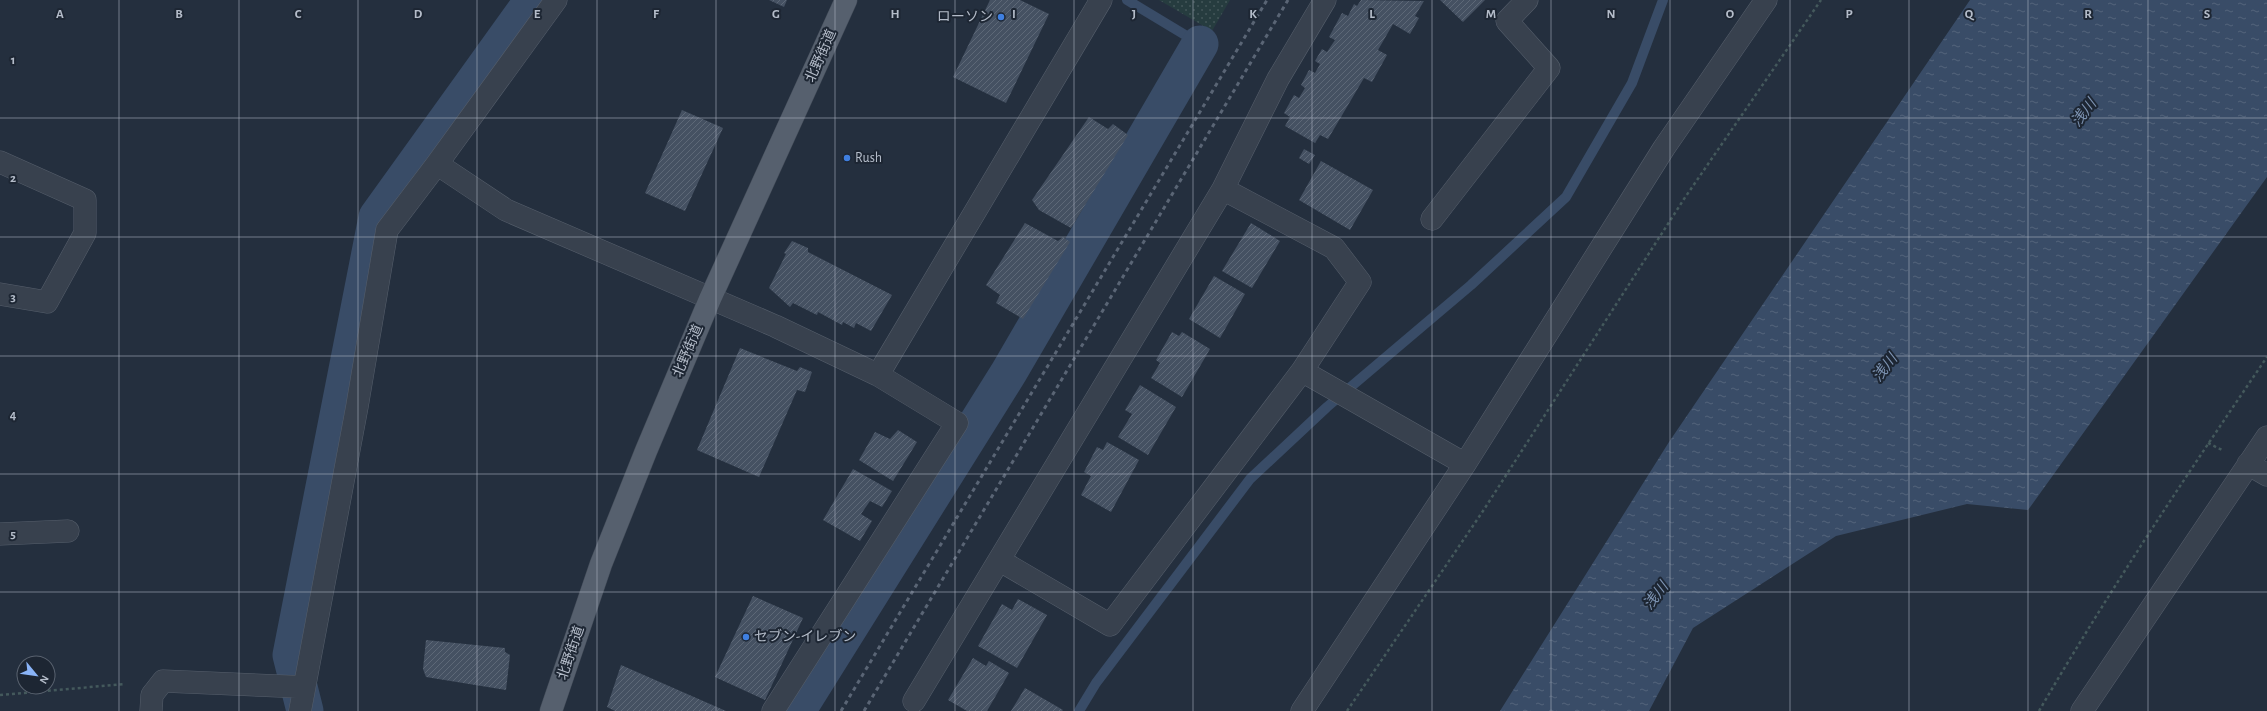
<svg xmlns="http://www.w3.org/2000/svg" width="2267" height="711" font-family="'Alegreya Sans','Noto Sans JP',sans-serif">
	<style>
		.grass { fill: url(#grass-dots) }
		.water { fill: url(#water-ripples) }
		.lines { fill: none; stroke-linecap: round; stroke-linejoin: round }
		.stream { stroke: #394c67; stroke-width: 10 }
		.canal { stroke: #394c67; stroke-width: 37 }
		.building { fill: url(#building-hatch) }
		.minor-casing { stroke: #565f6c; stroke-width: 23 }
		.major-casing { stroke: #414a57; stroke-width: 23 }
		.path { stroke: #44595c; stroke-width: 2.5; stroke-dasharray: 3 3; stroke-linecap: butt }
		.minor { stroke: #38414e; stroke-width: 22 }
		.major { stroke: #56606e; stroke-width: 22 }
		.rail { stroke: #5a6575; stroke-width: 3; stroke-dasharray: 4 4; stroke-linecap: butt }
		.grid { fill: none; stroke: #b4bcc9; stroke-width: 1; stroke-opacity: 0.55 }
		.shop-dot { fill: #3f7fe0; stroke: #1d2633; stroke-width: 1.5 }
		.labels { text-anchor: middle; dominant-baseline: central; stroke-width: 4; stroke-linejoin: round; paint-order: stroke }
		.poi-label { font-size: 14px; fill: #b4bcc9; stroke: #1d2633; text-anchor: start }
		.street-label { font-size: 14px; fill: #b4bcc9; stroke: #1d2633 }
		.water-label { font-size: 15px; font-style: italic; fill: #7c92b1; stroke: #1d2633 }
		.grid-label { font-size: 13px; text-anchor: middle; font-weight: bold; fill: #b4bcc9; stroke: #1d2633; stroke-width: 4; stroke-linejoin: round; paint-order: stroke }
	</style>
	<defs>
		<pattern id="grass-dots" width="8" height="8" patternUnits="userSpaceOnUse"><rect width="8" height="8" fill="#263c3f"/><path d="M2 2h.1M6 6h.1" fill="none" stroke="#435659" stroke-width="1.8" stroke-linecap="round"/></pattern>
		<pattern id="water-ripples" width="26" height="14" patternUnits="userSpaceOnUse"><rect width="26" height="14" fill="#394c67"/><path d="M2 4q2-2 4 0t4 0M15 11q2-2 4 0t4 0" fill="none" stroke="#53647b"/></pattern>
		<pattern id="building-hatch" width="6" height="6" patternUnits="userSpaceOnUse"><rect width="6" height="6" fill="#455162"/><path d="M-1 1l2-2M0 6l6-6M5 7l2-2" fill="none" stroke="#5d6877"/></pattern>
	</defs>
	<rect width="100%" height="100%" fill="#242f3e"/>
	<path class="grass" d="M1159 0H1230L1212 31Z"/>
	<path class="water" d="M1970 0H2267V177L2028 510 1967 504 1836 536 1693 628 1649 711H1500L1669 442Z"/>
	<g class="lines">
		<path class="stream" d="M1127 0 1200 44
			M1079 711 1096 683 1250 479 1327 407 1471 285 1566 197 1632 83 1663 0"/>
		<path class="canal" d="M305 711 291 655 377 217 533 0
			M797 711 1009 372 1200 44"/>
	</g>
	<path class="building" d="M769 0H787L784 7Z
		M990 0H1020L1049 14 1006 103 953 77Z
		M1361 0 1424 1 1415 16 1419 18 1410 34 1393 24 1378 50 1387 55 1372 82 1364 78 1328 139 1320 135 1315 143 1285 126 1290 117 1284 113 1294 95 1299 98 1305 88 1301 85 1309 70 1315 73 1320 64 1315 61 1322 49 1327 52 1335 40 1329 37 1342 13 1348 16 1354 4 1357 6Z
		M1440 0H1485L1463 22Z
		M682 110 723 128 685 211 645 193Z
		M1089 117 1108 129 1113 124 1128 135 1071 228 1039 210 1032 200Z
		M1304 149 1315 155 1309 164 1299 158Z
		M1321 161 1373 190 1350 230 1299 200Z
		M1025 223 1058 241 1063 237 1070 242 1023 319 996 303 1000 295 986 285Z
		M1251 223 1280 241 1252 288 1222 271Z
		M792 241 808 248V252L892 295 871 331 856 323 854 328 843 322 842 325 818 312 817 315 793 303 790 307 769 288 786 254 784 253Z
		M1214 276 1245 294 1220 338 1189 319Z
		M1172 332 1179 336 1182 332 1210 349 1182 397 1151 378 1160 363 1156 360Z
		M740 348 797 371 800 367 812 372 805 392 797 390 759 477 697 450Z
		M1140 385 1176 407 1148 455 1118 437 1132 414 1125 410Z
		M898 430 917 442 893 481 859 460 875 432 890 439Z
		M1107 442 1139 460 1111 512 1081 495 1091 476 1084 472 1097 447 1103 450Z
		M853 469 892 491 882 507 870 501 861 514 872 521 860 541 823 520Z
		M753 596 803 618 765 700 715 677Z
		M1018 599 1047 615 1017 668 978 646 1002 604 1012 610Z
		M426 640 505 648V652L510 655 506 690 426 677 423 669Z
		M973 658 986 666 989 661 1009 673 987 711H967L948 700Z
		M621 665 726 711H615L607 707Z
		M1025 688 1063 710 1062 711H1011Z"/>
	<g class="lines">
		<defs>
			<path id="minor" d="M0 162 85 200V233L47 302 0 294
				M437 164 506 210 775 326 878 375 957 423 773 711
				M1223 189 1334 248 1360 282 1302 371 1465 464
				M1432 219 1549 68 1507 21 1527 0
				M878 375 1101 0
				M2248 464 2267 475
				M0 534 68 531
				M999 560 1110 625 1302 371
				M914 701 1223 189 1278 79 1325 0
				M151 711 152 695 163 681 303 687
				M300 711 357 407 387 230 437 164 556 0
				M1302 711 1465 464 1664 148 1766 0
				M2082 711 2267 437"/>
			<path id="major" d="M551 711 601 564 646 451 710 299 846 0"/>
		</defs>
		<use href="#minor" class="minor-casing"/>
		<use href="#major" class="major-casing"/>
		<path class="path" d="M2208 443 2222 450
			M0 695 125 684
			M1347 711 1483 511 1684 199 1821 0
			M2039 711C2110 589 2188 473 2267 357"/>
		<use href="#minor" class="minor"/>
		<use href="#major" class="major"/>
		<path class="rail" d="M841 711 1267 0
			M864 711 1288 0"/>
	</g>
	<path class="grid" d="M119 0V711M239 0V711M358 0V711M477 0V711M597 0V711M716 0V711M835 0V711M955 0V711M1074 0V711M1193 0V711M1312 0V711M1432 0V711M1551 0V711M1670 0V711M1790 0V711M1909 0V711M2028 0V711M2148 0V711M0 118H2267M0 237H2267M0 356H2267M0 474H2267M0 592H2267"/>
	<g class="shop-dot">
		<circle cx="1001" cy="17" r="4"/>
		<circle cx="847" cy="158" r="4"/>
		<circle cx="746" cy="637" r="4"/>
	</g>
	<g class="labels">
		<g class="poi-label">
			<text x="993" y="17" text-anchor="end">ローソン</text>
			<text x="855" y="158">Rush</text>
			<text x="754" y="637">セブン-イレブン</text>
		</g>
		<g class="street-label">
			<text transform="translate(821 56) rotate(-66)">北野街道</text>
			<text transform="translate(688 351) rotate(-67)">北野街道</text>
			<text transform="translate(571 653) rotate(-71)">北野街道</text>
		</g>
		<g class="water-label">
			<text transform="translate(2084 113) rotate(-52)">浅川</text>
			<text transform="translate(1885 368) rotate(-52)">浅川</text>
			<text transform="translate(1656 596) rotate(-52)">浅川</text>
		</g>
	</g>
	<g class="grid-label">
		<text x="60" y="18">A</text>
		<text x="179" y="18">B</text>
		<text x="298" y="18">C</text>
		<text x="418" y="18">D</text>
		<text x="537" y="18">E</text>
		<text x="656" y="18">F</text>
		<text x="776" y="18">G</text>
		<text x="895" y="18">H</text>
		<text x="1014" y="18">I</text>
		<text x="1134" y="18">J</text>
		<text x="1253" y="18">K</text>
		<text x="1372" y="18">L</text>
		<text x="1491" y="18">M</text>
		<text x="1611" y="18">N</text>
		<text x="1730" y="18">O</text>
		<text x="1849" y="18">P</text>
		<text x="1969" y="18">Q</text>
		<text x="2088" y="18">R</text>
		<text x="2207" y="18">S</text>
		<text x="13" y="64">1</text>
		<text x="13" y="182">2</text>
		<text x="13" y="301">3</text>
		<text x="13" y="419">4</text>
		<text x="13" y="538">5</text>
	</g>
	<g transform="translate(36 675) rotate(119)"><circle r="19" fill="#1d2633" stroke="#59626f"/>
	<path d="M0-3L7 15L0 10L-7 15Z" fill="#8ab4f8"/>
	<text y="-6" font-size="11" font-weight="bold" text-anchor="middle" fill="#b4bcc9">N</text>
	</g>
</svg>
